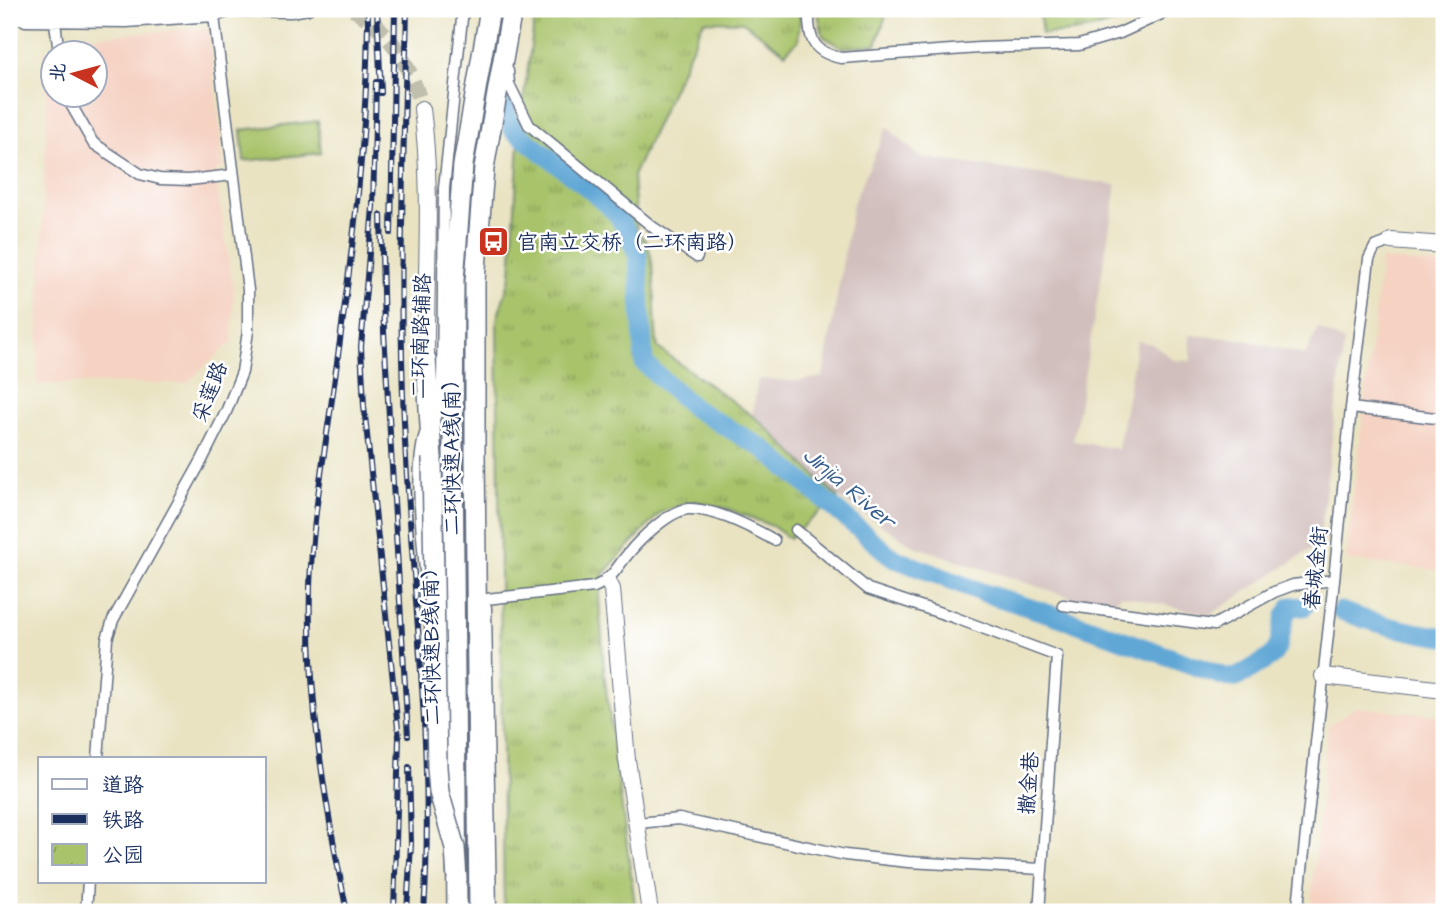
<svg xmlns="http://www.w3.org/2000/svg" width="1453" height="921" font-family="'Architects Daughter','LXGW WenKai TC',sans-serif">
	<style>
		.built { fill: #f5d2c2; fill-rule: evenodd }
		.industrial { fill: #d1bfbd }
		.park { fill: url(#park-tufts); stroke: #627964; stroke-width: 2 }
		.pitch { fill: #a8c36a; stroke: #627964; stroke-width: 2 }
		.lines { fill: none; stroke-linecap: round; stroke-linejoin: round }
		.river { stroke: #60a7d6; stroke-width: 19 }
		.secondary-tunnel { stroke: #c0bfae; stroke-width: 16; stroke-dasharray: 16 8; stroke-linecap: butt }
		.street-casing { stroke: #636e81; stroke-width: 13 }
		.secondary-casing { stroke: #636e81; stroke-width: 18 }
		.highway-casing { stroke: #636e81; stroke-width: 22 }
		.street { stroke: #fff; stroke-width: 10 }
		.secondary { stroke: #fff; stroke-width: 16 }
		.highway { stroke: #fff; stroke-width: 19 }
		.rail-casing { stroke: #1b2f5e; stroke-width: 6 }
		.rail { stroke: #fff; stroke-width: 3.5; stroke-dasharray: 10; stroke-linecap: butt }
		.highway-bridge-casing { stroke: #636e81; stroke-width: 22; stroke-linecap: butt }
		.highway-bridge { stroke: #fff; stroke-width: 19 }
		.labels { text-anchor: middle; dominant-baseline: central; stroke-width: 5; stroke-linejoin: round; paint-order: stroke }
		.poi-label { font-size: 21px; fill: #1b2f5e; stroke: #fff; text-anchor: start }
		.street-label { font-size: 21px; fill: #1b2f5e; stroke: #fff }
		.water-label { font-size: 23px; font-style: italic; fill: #375f8e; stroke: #fff }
	</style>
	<defs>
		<pattern id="park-tufts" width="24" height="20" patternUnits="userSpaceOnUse" patternTransform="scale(1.75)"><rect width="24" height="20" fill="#a8c36a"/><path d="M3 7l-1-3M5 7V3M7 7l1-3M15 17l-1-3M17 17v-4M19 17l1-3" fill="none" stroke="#889f5a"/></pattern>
	</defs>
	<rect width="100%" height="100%" fill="#fff"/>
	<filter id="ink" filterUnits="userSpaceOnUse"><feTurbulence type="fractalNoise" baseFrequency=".0143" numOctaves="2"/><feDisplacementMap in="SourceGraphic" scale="14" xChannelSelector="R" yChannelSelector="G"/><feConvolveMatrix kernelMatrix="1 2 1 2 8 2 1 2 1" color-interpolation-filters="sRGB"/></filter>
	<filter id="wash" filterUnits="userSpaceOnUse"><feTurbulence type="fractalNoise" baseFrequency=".00686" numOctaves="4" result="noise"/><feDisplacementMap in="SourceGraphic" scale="28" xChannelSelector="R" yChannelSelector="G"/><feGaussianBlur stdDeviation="1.57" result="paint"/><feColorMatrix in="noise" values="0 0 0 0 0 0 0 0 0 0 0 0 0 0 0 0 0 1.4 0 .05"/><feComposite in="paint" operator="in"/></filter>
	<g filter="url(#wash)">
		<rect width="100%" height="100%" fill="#e9e3c2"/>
		<path class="built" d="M209 28 224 168 217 169 218 191 234 293 232 342 187 383 37 384 47 106 45 51 67 47 65 38ZM52 52H94V94H52Z
			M1381 259 1444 266V571L1346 560Z
			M1356 707 1444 716V912H1310L1328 726Z"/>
		<path class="industrial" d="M887 127 920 157 1117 185 1073 441 1118 449 1137 341 1152 344 1174 360 1191 361 1189 335 1241 339 1305 355 1318 328 1344 342 1319 544 1210 615 1120 595 1113 605 1087 603 914 546 838 497 752 416 758 379 797 381 823 377 853 203Z"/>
		<path class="park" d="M536 9H801L798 41 785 53 743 22 704 21 633 176 637 231C640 235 646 239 647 243 659 274 652 315 658 348L761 422 838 497 789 538 772 526 725 508 694 501 661 512 603 574 599 597 605 681 636 912H504L497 319 511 275 520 125Z
			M817 9H888L876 45 843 48 823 36Z
			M1039 9H1151C1115 26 1082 33 1042 34Z"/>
		<path class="pitch" d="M318 121 321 153 244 161 241 130Z"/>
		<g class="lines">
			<path class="river" d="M505 108 513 130 583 184 618 215 638 255 644 363 695 409 764 449 893 558 981 592 1068 620 1225 677 1236 678 1271 657 1278 647 1285 616 1291 606 1304 607
				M1341 611C1375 624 1408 632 1444 637"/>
		</g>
	</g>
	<g filter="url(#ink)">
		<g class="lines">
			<path class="secondary-tunnel" d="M353 9C392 31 411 67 422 109"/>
			<defs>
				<path id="street" d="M809 9C808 37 811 52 841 58L979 48 1079 45 1120 33 1172 9
					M25 21 126 22 214 16 232 11 291 12 308 9
					M55 23 59 52
					M508 71 509 84 529 125 654 228 697 257
					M65 94 93 143 140 174 160 179 189 180 233 175
					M1351 408 1444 419
					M433 420 438 411 442 387 444 188 463 9
					M425 434C414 470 422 532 425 571
					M796 530 868 589 953 617 1057 656 1039 912
					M486 599 594 587C612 580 616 568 628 554 640 539 669 511 688 509 715 508 751 527 774 540
					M1063 605 1214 625 1274 592 1293 585 1334 580
					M486 607 491 912
					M98 758 107 639 113 620 202 460 226 412 242 372 248 331V290L214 16
					M638 823 679 819 845 855 908 862 1042 869
					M86 912 88 881
					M1300 912 1298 906 1334 580 1351 408 1369 259 1375 247 1391 241"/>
				<path id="secondary" d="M9 17 101 9
					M422 109C433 192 425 276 426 359
					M1391 241 1444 245
					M608 581 612 589 627 760 650 912
					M1323 676 1444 690"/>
				<path id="highway" d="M426 359 432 458
					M457 912 453 450 454 280 463 165 490 9
					M479 912 475 450V281L484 168 512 9"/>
			</defs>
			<use href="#street" class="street-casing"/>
			<use href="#secondary" class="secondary-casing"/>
			<use href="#highway" class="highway-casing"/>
			<use href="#street" class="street"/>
			<use href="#secondary" class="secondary"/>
			<use href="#highway" class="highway"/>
			<defs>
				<path id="rail" d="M377 9 381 93
					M407 9C404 146 398 284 404 421 411 585 435 748 424 912
					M376 82 373 207 361 347 364 406 399 738 394 912
					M381 215 384 332 408 736
					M391 233 395 9
					M347 912C325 805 307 698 310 587 312 517 326 447 335 377 352 255 368 133 368 9
					M407 912 411 844 409 767"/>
			</defs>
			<use href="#rail" class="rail-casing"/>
			<use href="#rail" class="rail"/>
			<defs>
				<path id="highway-bridge" d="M432 458 437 767 439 792 455 848 457 879"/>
			</defs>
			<use href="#highway-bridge" class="highway-bridge-casing"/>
			<use href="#highway-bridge" class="highway-bridge"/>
		</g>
	</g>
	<defs>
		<symbol id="bus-square" viewBox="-11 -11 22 22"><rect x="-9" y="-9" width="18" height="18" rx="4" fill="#c8321e" stroke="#fff"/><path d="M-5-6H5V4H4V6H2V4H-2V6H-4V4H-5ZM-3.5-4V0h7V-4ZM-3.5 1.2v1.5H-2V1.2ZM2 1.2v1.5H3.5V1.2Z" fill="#fff"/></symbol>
	</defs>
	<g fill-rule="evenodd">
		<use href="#bus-square" x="476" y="224" width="35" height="35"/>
	</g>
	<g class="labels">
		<g class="poi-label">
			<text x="517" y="242">官南立交桥（二环南路）</text>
		</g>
		<g class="street-label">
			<text transform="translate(421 336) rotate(-88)">二环南路辅路</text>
			<text transform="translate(210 392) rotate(-69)">采莲路</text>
			<text transform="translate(452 459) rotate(-90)">二环快速A线(南)</text>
			<text transform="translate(1316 568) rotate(-84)">春城金街</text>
			<text transform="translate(432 648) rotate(-91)">二环快速B线(南)</text>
			<text transform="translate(1029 783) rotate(-86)">撒金巷</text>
		</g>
		<g class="water-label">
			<text transform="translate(849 488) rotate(40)">Jinjia River</text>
		</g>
	</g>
	<rect width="1453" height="921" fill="none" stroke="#fff" stroke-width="35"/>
	<rect x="38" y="757" width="228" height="126" fill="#ffffff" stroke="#a4acbf" stroke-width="2"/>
	<rect x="52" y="779" width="35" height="10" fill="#ffffff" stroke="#a4acbf" stroke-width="2"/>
	<text x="102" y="792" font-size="21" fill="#1b2f5e">道路</text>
	<rect x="52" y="814" width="35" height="10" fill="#1b2f5e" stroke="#a4acbf" stroke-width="2"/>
	<text x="102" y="827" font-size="21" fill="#1b2f5e">铁路</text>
	<rect x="52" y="844" width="35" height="21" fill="url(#park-tufts)" stroke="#a4acbf" stroke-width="2"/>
	<text x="102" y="862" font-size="21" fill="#1b2f5e">公园</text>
	<g transform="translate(74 74) rotate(276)"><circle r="33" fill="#ffffff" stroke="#a4acbf" stroke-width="2"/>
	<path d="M0-5L12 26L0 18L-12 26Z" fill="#c8321e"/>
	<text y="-10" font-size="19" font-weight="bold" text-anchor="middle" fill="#1b2f5e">北</text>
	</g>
</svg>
